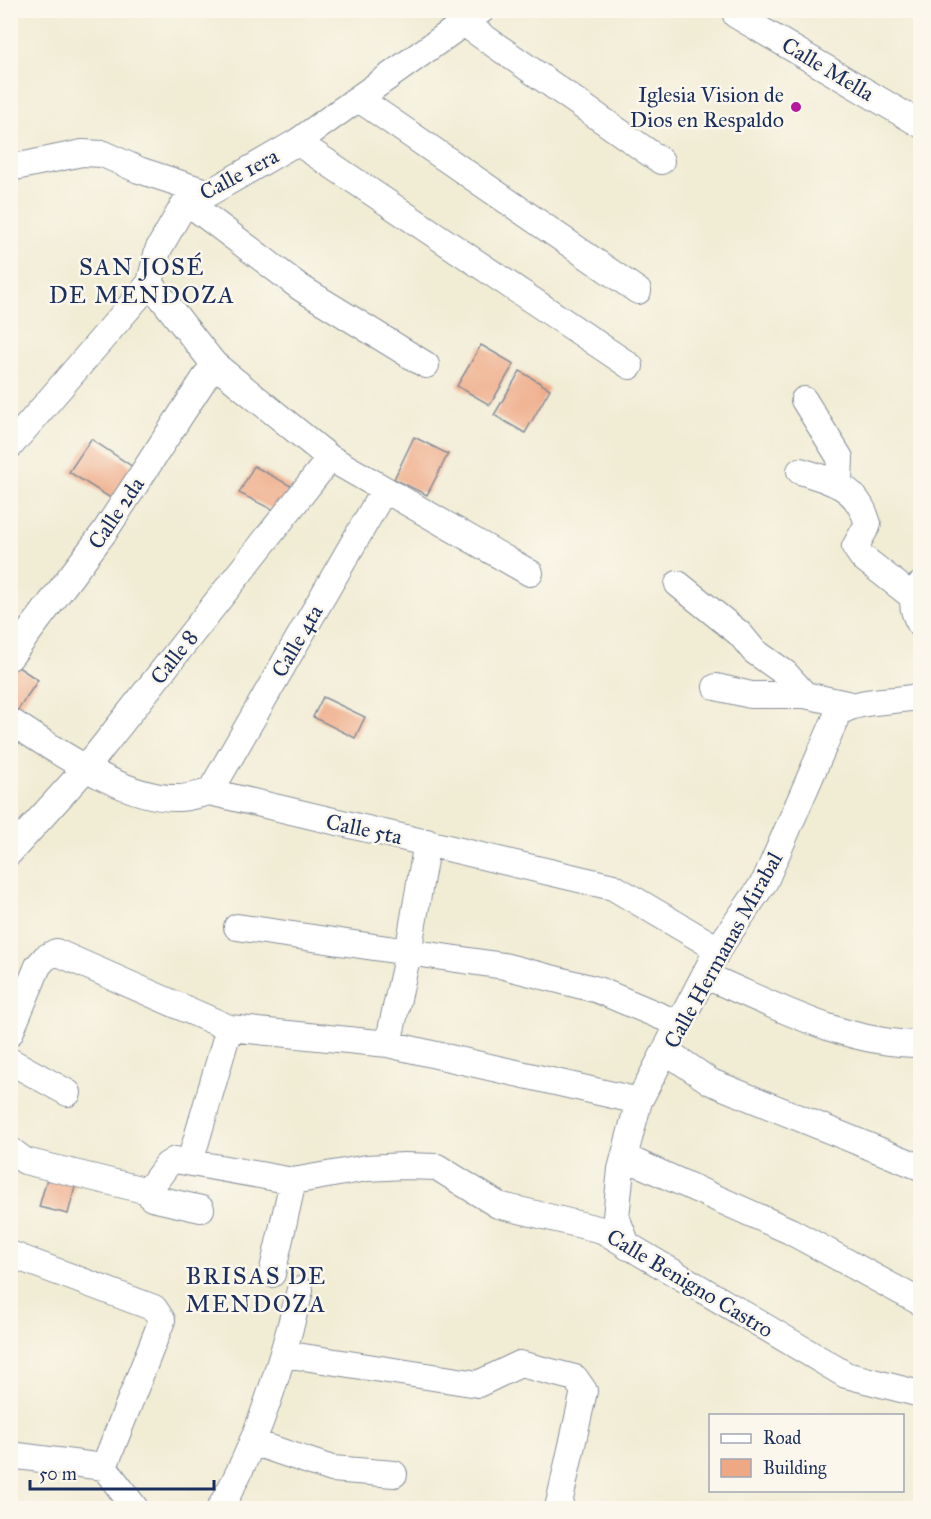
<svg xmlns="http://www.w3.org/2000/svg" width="931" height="1519" font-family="'IM FELL Great Primer',serif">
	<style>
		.building { fill: #eea884 }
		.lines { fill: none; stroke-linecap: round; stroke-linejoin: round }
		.minor-casing { stroke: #868e99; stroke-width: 28 }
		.minor { stroke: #fff; stroke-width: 26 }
		.poi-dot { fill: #b5179e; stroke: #fbf7ec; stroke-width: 2 }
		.labels { text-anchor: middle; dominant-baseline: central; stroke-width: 5; stroke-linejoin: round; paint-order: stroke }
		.street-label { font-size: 22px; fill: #1b2f5e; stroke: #fbf7ec }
		.poi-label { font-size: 22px; fill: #1b2f5e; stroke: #fbf7ec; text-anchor: end }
		.neighbourhood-label { font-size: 24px; letter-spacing: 1.5px; fill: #1b2f5e; stroke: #fbf7ec }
	</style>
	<rect width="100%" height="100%" fill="#fbf7ec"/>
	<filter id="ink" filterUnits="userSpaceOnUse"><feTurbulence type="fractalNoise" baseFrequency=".0167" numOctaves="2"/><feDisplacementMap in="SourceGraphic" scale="12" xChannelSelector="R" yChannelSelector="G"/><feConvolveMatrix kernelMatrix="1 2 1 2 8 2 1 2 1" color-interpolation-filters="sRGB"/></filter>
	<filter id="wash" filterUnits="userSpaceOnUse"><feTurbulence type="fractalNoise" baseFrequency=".008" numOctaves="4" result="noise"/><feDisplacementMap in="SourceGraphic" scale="24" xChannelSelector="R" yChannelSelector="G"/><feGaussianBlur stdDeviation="1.35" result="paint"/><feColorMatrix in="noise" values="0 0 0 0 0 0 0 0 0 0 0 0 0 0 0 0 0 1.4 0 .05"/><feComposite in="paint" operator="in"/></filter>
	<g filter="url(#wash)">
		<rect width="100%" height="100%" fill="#f1ecd4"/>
		<g id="blocks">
			<path class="building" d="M481 345 514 364 490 405 457 386Z
				M520 371 550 389 525 433 494 415Z
				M414 437 448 454 427 495 394 479Z
				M91 439 133 467 112 499 69 472Z
				M254 466 291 486 277 512 239 493Z
				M12 663 38 680 16 713 10 709Z
				M323 697 365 717 355 738 313 717Z
				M48 1175 76 1183 68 1214 39 1207Z"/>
		</g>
	</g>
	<g filter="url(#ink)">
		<use href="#blocks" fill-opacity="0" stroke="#868e99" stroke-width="1.5"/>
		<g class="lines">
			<defs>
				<path id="minor" d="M736 15 920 124
					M465 24 661 161
					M359 99 638 291
					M297 142 630 366
					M10 168 82 153 103 154 139 170 209 193
					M186 201 301 288 426 365
					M150 283 214 364 330 458 530 573
					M804 400 840 458 839 482
					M10 446 150 283 158 250 186 201 209 193 297 142 482 10
					M800 471C833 481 858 487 868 524L855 547 862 557 913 597
					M678 584 740 634 754 651 785 673 805 695
					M920 585C911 601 911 608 920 624
					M10 657 105 531 214 364
					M716 687 751 695H805L851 705
					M10 721C55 749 124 800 178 798 189 798 200 794 210 792L613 887 718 949
					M210 792 384 490
					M10 852 86 768 330 458
					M237 927 504 966 598 990 679 1024
					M706 976C775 1005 844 1044 920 1044
					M10 1033 38 966 45 958 56 952 229 1028 388 1044 639 1101
					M388 1044 408 953 427 842
					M666 1051 711 1082 920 1167
					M10 1061 68 1093
					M10 1150 25 1161 148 1191 167 1165 175 1160 293 1181 367 1168 404 1166 437 1167 498 1205 602 1230 846 1375 920 1394
					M624 1157 790 1231 920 1302
					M190 1162 229 1028
					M148 1191 152 1198 201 1209
					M628 1247 616 1217 621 1169 639 1101 718 949 765 881 838 713C862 698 893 703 920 696
					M10 1254 154 1308 162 1320 104 1467 135 1508
					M272 1274 293 1181
					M284 1354 478 1384 520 1364 575 1378 584 1391 558 1508
					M252 1442 332 1469 394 1474
					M10 1455 104 1467
					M220 1508C259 1441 281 1365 300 1290"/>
			</defs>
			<use href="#minor" class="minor-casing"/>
			<use href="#minor" class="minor"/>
		</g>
	</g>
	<circle class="poi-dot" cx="796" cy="107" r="6"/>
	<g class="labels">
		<g class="street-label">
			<text transform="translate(828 69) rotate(31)">Calle Mella</text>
			<text transform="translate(239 174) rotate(-28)">Calle 1era</text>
			<text transform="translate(116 513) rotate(-56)">Calle 2da</text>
			<text transform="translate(297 641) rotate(-60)">Calle 4ta</text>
			<text transform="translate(174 657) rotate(-52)">Calle 8</text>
			<text transform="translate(364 829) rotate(12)">Calle 5ta</text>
			<text transform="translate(723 950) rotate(-61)">Calle Hermanas Mirabal</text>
			<text transform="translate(690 1283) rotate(31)">Calle Benigno Castro</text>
		</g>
		<g class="poi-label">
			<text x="784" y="94">Iglesia Vision de<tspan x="784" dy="25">Dios en Respaldo</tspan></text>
		</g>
		<g class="neighbourhood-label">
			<text x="142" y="267">SAN JOSÉ<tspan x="142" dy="28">DE MENDOZA</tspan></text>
			<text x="256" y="1276">BRISAS DE<tspan x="256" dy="28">MENDOZA</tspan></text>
		</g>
	</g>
	<rect width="931" height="1519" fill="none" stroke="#fbf7ec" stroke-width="36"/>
	<rect x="709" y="1414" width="195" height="78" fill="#fbf7ec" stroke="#a1a7b3" stroke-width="1.5"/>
	<rect x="721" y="1434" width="30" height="9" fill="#ffffff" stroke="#a1a7b3" stroke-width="1.5"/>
	<text x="763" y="1444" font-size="18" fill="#1b2f5e">Road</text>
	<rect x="721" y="1459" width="30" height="18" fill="#eea884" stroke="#a1a7b3" stroke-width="1.5"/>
	<text x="763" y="1474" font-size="18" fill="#1b2f5e">Building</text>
	<path d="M30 1480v9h184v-9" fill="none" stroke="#1b2f5e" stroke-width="3"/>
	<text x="39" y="1480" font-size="18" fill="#1b2f5e" stroke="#fbf7ec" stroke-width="4.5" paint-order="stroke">50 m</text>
</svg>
